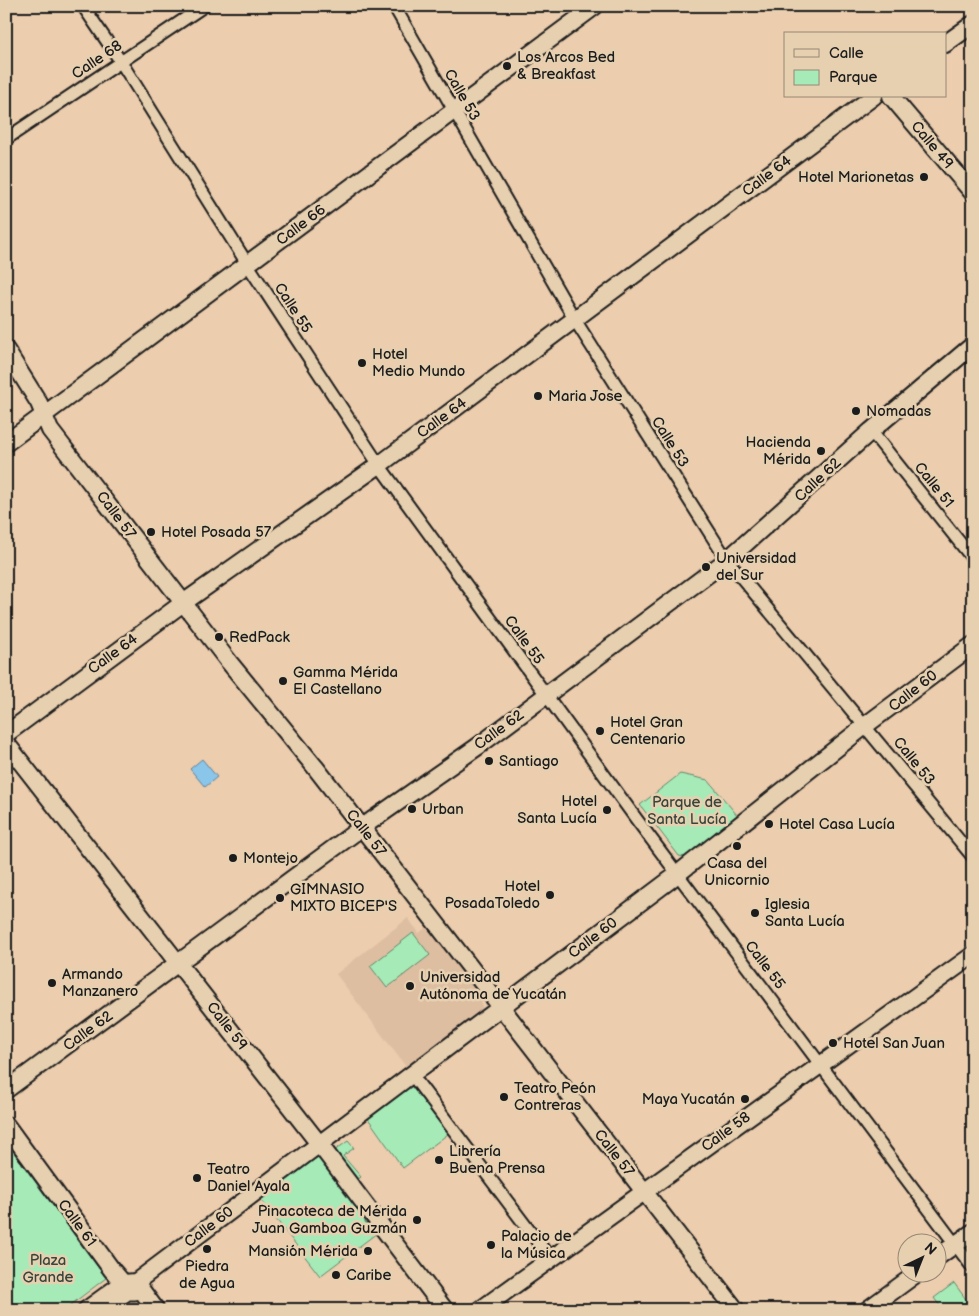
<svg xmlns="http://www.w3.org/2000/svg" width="979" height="1316" font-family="'Balsamiq Sans',sans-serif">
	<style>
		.built { fill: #debea1 }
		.green { fill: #a6ebb7; stroke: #61846a }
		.water { fill: #8ac5ea; stroke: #5e8198 }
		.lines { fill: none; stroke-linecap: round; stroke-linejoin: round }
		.street-casing { stroke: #1c1c1c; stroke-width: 15 }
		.secondary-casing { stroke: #1c1c1c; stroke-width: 20 }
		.street { stroke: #e7d0b0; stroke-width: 11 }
		.secondary { stroke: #e7d0b0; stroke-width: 16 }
		.poi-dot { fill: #1c1c1c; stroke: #e7d0b0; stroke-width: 2 }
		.labels { text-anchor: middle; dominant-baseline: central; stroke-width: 5; stroke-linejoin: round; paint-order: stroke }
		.poi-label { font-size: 15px; fill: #1c1c1c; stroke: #e7d0b0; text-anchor: start }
		.street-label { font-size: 15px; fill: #1c1c1c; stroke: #e7d0b0 }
		.park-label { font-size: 15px; fill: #38453b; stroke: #e7d0b0 }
	</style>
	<rect width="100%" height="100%" fill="#eccdae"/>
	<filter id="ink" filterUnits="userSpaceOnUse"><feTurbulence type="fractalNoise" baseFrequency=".02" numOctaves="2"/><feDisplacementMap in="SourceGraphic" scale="10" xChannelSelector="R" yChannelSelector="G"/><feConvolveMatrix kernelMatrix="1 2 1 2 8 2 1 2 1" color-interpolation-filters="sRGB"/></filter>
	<g filter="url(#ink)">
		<path class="built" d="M408 918 419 933 428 926 484 999 481 1003 483 1010 407 1068 336 974Z"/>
		<path class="green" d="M680 774 708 780 737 815 685 857 679 856 640 805Z
			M413 933 430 955 387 988 370 966Z
			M410 1084 448 1134 403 1168 367 1117Z
			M348 1141 354 1148 343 1156 361 1177 356 1181 334 1151Z
			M6 1142 106 1278 64 1310H6Z
			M313 1157 319 1159 365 1217V1222L374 1233H377L320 1276 259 1197Z
			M954 1283 968 1302 954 1310H943L934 1298Z"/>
		<path class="water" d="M202 759 217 777 205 787 190 769Z"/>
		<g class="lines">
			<defs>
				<path id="street" d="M83 6 121 62 248 265 379 465 637 820 973 1268
					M394 6 575 320 727 560 973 857
					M6 139 204 6
					M871 431 973 559
					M412 1075 550 1258
					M106 1310 128 1294H135"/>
				<path id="secondary" d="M945 44 973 24
					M891 96 973 193
					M6 350 39 403 50 430 229 662 315 767 736 1310
					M6 443 595 6
					M6 734 183 603 379 465 874 96
					M6 743 320 1145 445 1310
					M6 1090 361 828 477 747 727 560 871 431 973 345
					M6 1125 112 1270 123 1283 140 1288 156 1310
					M936 1258 973 1232
					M86 1310 123 1283 136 1282 670 880 866 725 973 645
					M480 1310 973 955
					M867 1310 916 1274"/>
			</defs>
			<use href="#street" class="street-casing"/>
			<use href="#secondary" class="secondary-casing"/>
			<use href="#street" class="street"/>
			<use href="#secondary" class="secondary"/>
		</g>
	</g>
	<g class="poi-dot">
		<circle cx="507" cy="66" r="5"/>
		<circle cx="924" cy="177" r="5"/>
		<circle cx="362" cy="363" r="5"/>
		<circle cx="538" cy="396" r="5"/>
		<circle cx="856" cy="411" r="5"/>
		<circle cx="821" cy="451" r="5"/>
		<circle cx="151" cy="532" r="5"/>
		<circle cx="706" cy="567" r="5"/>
		<circle cx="219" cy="637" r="5"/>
		<circle cx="283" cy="681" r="5"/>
		<circle cx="600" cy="731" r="5"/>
		<circle cx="489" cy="761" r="5"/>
		<circle cx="412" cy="809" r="5"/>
		<circle cx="607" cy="810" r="5"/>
		<circle cx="769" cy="824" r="5"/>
		<circle cx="737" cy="846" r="5"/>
		<circle cx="233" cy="858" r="5"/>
		<circle cx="550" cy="895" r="5"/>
		<circle cx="280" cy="898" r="5"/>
		<circle cx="755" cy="913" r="5"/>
		<circle cx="52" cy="983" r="5"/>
		<circle cx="410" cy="986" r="5"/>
		<circle cx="833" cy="1043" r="5"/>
		<circle cx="504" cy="1097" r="5"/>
		<circle cx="745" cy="1099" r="5"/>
		<circle cx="439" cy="1160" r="5"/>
		<circle cx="197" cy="1178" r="5"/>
		<circle cx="417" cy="1220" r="5"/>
		<circle cx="491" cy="1245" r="5"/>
		<circle cx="207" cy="1249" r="5"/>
		<circle cx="368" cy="1251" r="5"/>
		<circle cx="336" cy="1275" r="5"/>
	</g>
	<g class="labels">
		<g class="poi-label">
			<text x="517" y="57">Los Arcos Bed<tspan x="517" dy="17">&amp; Breakfast</tspan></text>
			<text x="914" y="177" text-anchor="end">Hotel Marionetas</text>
			<text x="372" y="354">Hotel<tspan x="372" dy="17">Medio Mundo</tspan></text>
			<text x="548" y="396">Maria Jose</text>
			<text x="866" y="411">Nomadas</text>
			<text x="811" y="442" text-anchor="end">Hacienda<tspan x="811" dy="17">Mérida</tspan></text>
			<text x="161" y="532">Hotel Posada 57</text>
			<text x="716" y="558">Universidad<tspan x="716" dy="17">del Sur</tspan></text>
			<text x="229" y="637">RedPack</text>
			<text x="293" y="672">Gamma Mérida<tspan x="293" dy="17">El Castellano</tspan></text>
			<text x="610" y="722">Hotel Gran<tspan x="610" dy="17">Centenario</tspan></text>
			<text x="499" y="761">Santiago</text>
			<text x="597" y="801" text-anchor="end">Hotel<tspan x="597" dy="17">Santa Lucía</tspan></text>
			<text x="422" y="809">Urban</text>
			<text x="779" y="824">Hotel Casa Lucía</text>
			<text x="243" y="858">Montejo</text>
			<text x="737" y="863" text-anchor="middle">Casa del<tspan x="737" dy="17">Unicornio</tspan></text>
			<text x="540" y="886" text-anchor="end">Hotel<tspan x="540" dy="17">PosadaToledo</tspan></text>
			<text x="290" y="889">GIMNASIO<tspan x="290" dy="17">MIXTO BICEP'S</tspan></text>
			<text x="765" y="904">Iglesia<tspan x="765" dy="17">Santa Lucía</tspan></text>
			<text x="62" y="974">Armando<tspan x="62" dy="17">Manzanero</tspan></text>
			<text x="420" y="977">Universidad<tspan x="420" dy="17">Autónoma de Yucatán</tspan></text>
			<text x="843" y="1043">Hotel San Juan</text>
			<text x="514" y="1088">Teatro Peón<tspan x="514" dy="17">Contreras</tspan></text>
			<text x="735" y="1099" text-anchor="end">Maya Yucatán</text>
			<text x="449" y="1151">Librería<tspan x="449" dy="17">Buena Prensa</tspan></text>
			<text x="207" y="1169">Teatro<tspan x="207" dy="17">Daniel Ayala</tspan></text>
			<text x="407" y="1211" text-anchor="end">Pinacoteca de Mérida<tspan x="407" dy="17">Juan Gamboa Guzmán</tspan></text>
			<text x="501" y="1236">Palacio de<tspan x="501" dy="17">la Música</tspan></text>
			<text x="358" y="1251" text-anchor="end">Mansión Mérida</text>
			<text x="207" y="1266" text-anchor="middle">Piedra<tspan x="207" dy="17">de Agua</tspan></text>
			<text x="346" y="1275">Caribe</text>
		</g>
		<g class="street-label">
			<text transform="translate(97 60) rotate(-34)">Calle 68</text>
			<text transform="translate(462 95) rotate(60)">Calle 53</text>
			<text transform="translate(932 145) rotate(50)">Calle 49</text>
			<text transform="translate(767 176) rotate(-37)">Calle 64</text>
			<text transform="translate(301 225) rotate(-37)">Calle 66</text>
			<text transform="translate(293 308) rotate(57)">Calle 55</text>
			<text transform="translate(442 418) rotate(-36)">Calle 64</text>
			<text transform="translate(670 442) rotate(58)">Calle 53</text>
			<text transform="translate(818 480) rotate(-43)">Calle 62</text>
			<text transform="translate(934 485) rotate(51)">Calle 51</text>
			<text transform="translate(116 515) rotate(53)">Calle 57</text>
			<text transform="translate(524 640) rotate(54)">Calle 55</text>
			<text transform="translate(113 654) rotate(-36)">Calle 64</text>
			<text transform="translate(913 691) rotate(-38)">Calle 60</text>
			<text transform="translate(499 730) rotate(-36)">Calle 62</text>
			<text transform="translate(914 761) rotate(51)">Calle 53</text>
			<text transform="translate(366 833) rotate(52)">Calle 57</text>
			<text transform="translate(593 938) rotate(-37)">Calle 60</text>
			<text transform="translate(765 965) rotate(53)">Calle 55</text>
			<text transform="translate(227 1026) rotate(52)">Calle 59</text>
			<text transform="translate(88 1031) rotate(-36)">Calle 62</text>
			<text transform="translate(726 1132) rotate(-36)">Calle 58</text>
			<text transform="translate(614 1153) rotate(52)">Calle 57</text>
			<text transform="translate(77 1223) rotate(54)">Calle 61</text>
			<text transform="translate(209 1227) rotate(-37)">Calle 60</text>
		</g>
		<g class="park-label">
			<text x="687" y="802">Parque de<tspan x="687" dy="17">Santa Lucía</tspan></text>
			<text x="48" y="1260">Plaza<tspan x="48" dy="17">Grande</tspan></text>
		</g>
	</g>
	<rect width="979" height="1316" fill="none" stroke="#e7d0b0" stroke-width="25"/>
	<rect x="12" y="12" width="954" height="1291" fill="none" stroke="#1c1c1c" stroke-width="2" filter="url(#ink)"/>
	<rect x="784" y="32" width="162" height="65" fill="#e7d0b0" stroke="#968875"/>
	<rect x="794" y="49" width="25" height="8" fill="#e7d0b0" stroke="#968875"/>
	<text x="829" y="58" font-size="15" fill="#1c1c1c">Calle</text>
	<rect x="794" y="70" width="25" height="15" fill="#a6ebb7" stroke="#968875"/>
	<text x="829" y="82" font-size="15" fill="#1c1c1c">Parque</text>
	<g transform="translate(922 1258) rotate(43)"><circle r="24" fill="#e7d0b0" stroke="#968875"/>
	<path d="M0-4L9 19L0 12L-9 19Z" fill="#1c1c1c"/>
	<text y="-8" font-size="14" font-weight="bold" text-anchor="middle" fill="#1c1c1c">N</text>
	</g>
</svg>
